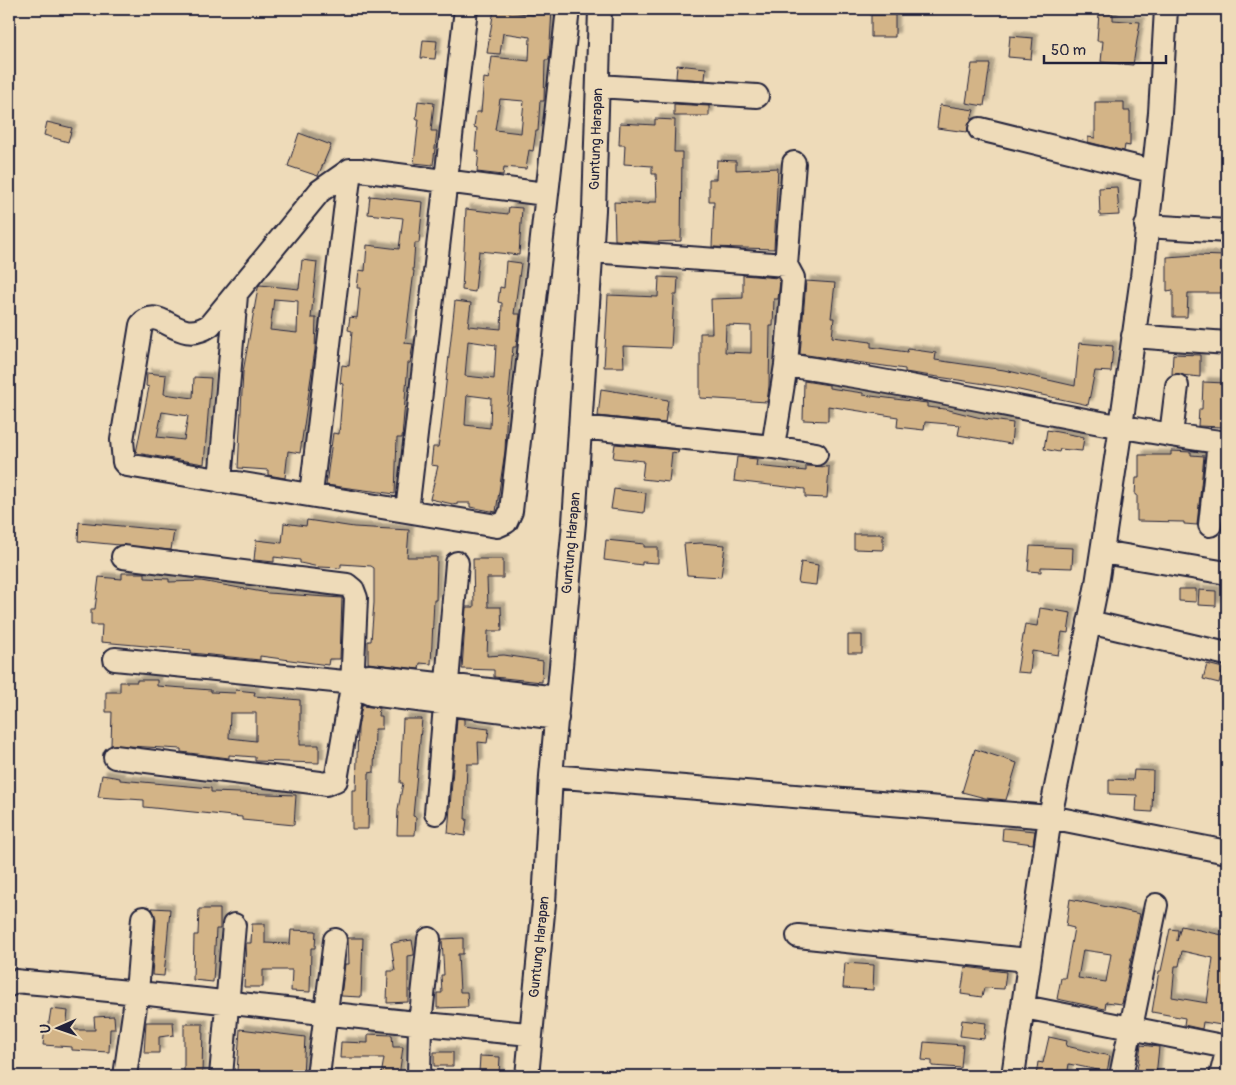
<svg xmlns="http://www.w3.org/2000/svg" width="1236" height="1085" font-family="Pangolin,sans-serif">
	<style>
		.building { fill: #d3b487; stroke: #22223b; fill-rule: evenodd; filter: url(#shadow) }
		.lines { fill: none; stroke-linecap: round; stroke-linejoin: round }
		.minor-casing { stroke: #22223b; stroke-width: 26 }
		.minor { stroke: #eedbb9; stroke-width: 22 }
		.labels { text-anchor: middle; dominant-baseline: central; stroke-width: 4.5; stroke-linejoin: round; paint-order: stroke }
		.street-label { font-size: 14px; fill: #22223b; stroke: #eedbb9 }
	</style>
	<defs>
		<filter id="shadow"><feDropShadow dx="4.5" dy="-4.5" stdDeviation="1" flood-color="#0004"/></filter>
	</defs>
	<rect width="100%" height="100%" fill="#eedbb9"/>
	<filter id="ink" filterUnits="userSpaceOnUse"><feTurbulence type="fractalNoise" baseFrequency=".02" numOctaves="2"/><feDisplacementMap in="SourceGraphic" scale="10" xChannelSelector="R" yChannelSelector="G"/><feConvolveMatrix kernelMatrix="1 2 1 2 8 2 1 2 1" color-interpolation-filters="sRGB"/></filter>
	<g filter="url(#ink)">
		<path class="building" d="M494 9 533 15 536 9H552L549 60H545L544 101H540L538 131H536L533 151 529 150 526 169 504 167 503 175 477 172 479 151H475L477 128 474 127 476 112H481L484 78 489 79 492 57 529 61 530 37 503 33 500 54 487 53ZM500 99 524 101 521 133 495 130Z
			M1099 13 1113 14V20L1140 22 1133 65 1101 62 1103 41H1097Z
			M871 15H895V37H871Z
			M1010 36 1033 38 1031 59 1008 57Z
			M423 40 437 41 435 59 421 58Z
			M972 64H990L984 106 966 103Z
			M677 65 706 68 705 80 676 78Z
			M418 101 434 103 431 131H437L433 165 414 163 419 119H416Z
			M1095 102H1124V111H1130V146L1125 145 1124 151 1088 142V137L1095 138Z
			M674 104 709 106V116H674Z
			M940 105 974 110 967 132 937 128Z
			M655 119 675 120 674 152H682L681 241 653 242 615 240 614 202 649 204V202H657L656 174H652V166L624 164 625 145H619L620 123 655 125Z
			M47 122 72 128 68 142 44 135Z
			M299 133 331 145 318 176 288 166Z
			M717 160 736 161V170L778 168 774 249 712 247 714 201H709V179H716Z
			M1117 187 1119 215 1100 216 1099 188Z
			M370 196 423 202 419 243H415L413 271H414L405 343 413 344 410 363H408L402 438H397L395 494 326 485 333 433 339 434 343 384 340 383 342 365 349 366 352 331 348 330 350 317 357 318 360 288H357L359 270 365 271 367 245 399 249 403 218 368 214Z
			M509 207 522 208 519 255 479 251 475 292 462 290 466 209 508 214Z
			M1196 255 1225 256 1224 293H1188L1187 317H1173V290L1167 291V257Z
			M302 260 317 262 311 318H316L315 350 300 453 288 451 285 478 268 475V470L238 468 243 372 258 288 260 285 299 289ZM274 299 298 301 297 333 270 330Z
			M506 261 521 263 514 314H520L516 347H513L508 404H507L505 451 496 512 470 507V503H457V505L430 499 438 466 431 465 433 447H438L441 429 455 301 471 303 468 326 501 329 502 303 498 302 500 287 504 288ZM468 341 496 345 494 379 465 376ZM467 395 491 398 490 428 465 425Z
			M743 275 778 278 780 281 778 299H774L773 326H770L769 386 767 402 700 398V333H712L711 299 743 298ZM726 325 751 326V353L725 352Z
			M659 277 678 278 677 295H674L671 348 623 346 624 367H604L608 295 658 297Z
			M806 281 835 283 831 318H834L832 337 871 342V347L907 352 908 349 936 353 935 360 1004 370 1075 386 1079 343 1113 346 1111 372 1095 371 1088 405 1005 387 905 372V369L800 354Z
			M1173 354 1200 355V377L1172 374Z
			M147 373 166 375 164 394 193 398 194 377 211 378 204 464 136 453 149 387 146 386ZM162 412 188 416 184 440 157 437Z
			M804 381 829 385V388L863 393V395L927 403V407L945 409 985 419 1013 423 1011 444 958 435 960 425 925 422 924 430 897 427 898 417 828 406V421L803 420Z
			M1203 382 1225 383 1222 427 1198 426 1199 409H1202Z
			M601 389 668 400 665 423 598 416Z
			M1047 430 1084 437 1082 451 1060 449 1059 452 1044 449Z
			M615 444 679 450 678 453 672 452 669 482 642 479 644 461 613 458Z
			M1171 451 1191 452V455L1204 456 1197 525 1184 524V522L1137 521V495H1135L1136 478H1139V455H1171Z
			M737 457 757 459 756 466 806 471V466L829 467 827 498 805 497V489L734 481Z
			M614 489 646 493 644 513 611 509Z
			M307 520 354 527 409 530 407 557H437L436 600H434L431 664 420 663 419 669 368 663V641H371L374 603V568L371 566 341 564V568L319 567 300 563V560L274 557V562L254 560 256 540 282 543 284 523 306 526Z
			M79 522 174 531 171 550 78 541Z
			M854 534H883V550L854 549Z
			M606 540 644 544V547H658V563L642 562V565L604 560Z
			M701 543 725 545 721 577 687 575 684 544Z
			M1030 546 1073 548 1072 568 1041 567V572L1028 571Z
			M473 559H503V578H487L488 607H501L502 631H488L487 656 504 655 543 661 542 682 494 677V670L462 669 466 607H474Z
			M801 562 818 565 816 585 798 583Z
			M122 573H145V578L169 579V582L201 581 268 593 342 598 340 659H329L328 665 260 656V660L191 653V650L101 642 102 625H91V609H95L99 577 122 579Z
			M1179 589H1196V602L1179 601Z
			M1199 590 1216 591V606L1198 605Z
			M1040 608 1071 613 1068 633 1062 632 1058 655 1032 651 1030 673 1017 672 1025 624 1037 626Z
			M848 635H862V653H848Z
			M1207 664 1223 668 1219 683 1203 679Z
			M137 680H157V686L211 690V692L235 693 236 690 255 692 254 696 300 700V745H319V763L255 761V757L229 755V758L181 752V749L111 745 112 712H106V692H120V682H137ZM230 713H256V741L229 738Z
			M362 706 379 708 378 716H382V729H375L374 772 369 773 368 829H352V790H356L358 728Z
			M457 718 464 719V726L489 729 487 743 478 742 479 764H467L465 819H467L465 836 448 833Z
			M403 719H422L413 816 416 817 415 835H397L398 809 403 783H400Z
			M975 749 1017 763 1006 800 985 798 962 792Z
			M1134 770 1153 771 1152 812 1136 811 1137 795 1109 794V779L1133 780Z
			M102 775 120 778V780L211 788V792L296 795 294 825 242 820V817L144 807V800L98 797Z
			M1003 828 1035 831 1033 844 1002 840Z
			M1070 899 1140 914 1122 1004 1106 1002 1105 1009 1057 999 1061 978H1065L1074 928 1066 926ZM1083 950 1111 954 1106 982 1078 978Z
			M152 908 170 909 164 976 152 975 156 919Z
			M199 909H220V929H216L213 982 193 980 194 935H198Z
			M252 924H265V943L290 944 291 930 316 931 315 948H311L310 992 291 991 292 970H263V987H244L246 943H251Z
			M1181 926 1227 936V974L1221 1025 1203 1022 1202 1029 1184 1025 1185 1018 1152 1012 1159 971H1161L1170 929 1178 930 1177 941ZM1182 951 1213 958 1207 1003 1172 997 1175 966H1179Z
			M348 938H363L361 997 341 996 345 964H349Z
			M463 938V954H458L460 992H467L468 1007 437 1008V993H442L441 975H444L442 939Z
			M412 940 414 952V955L408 956V1002L387 1003 388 971H395L391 943Z
			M845 963 874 965 873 990 843 988Z
			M965 967 1006 972 1004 989 984 988 982 997 961 994Z
			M51 1009 68 1011 66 1030H95L94 1017 114 1016 115 1029H110L109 1052 72 1050V1047L43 1045 45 1028H48Z
			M962 1020 986 1023 984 1039 960 1036Z
			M146 1022H173L174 1035 159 1037V1053H144Z
			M184 1024H203L202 1076H184Z
			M240 1029 305 1037 303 1076H275V1073L237 1071Z
			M368 1034 392 1035 393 1047H403L399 1076H381L384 1058H340L341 1042 368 1043Z
			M1049 1037 1067 1041 1066 1046 1110 1056 1107 1072 1069 1064 1067 1076H1036L1038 1062 1043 1063Z
			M924 1042 963 1045 961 1068 932 1066V1061L922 1060Z
			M1141 1045 1159 1047 1156 1076H1136Z
			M434 1052H453V1066H434Z
			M480 1056 500 1057 499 1074 479 1073Z"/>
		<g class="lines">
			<defs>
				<path id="minor" d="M598 86 757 96
					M980 129 1152 171
					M545 194 360 170H350L320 191 210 325C177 348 161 302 141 325L122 440 124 462 127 465 497 526 506 522 511 511 568 9
					M1146 226 1227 231
					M591 251 786 265
					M1133 336 1227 343
					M786 365C934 386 1079 424 1227 443
					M580 427 773 447 816 454
					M1171 435 1177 386
					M773 447 786 365 793 278 786 265 794 163
					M220 481 236 295
					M311 494 350 170
					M407 511 466 9
					M1210 525 1219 442
					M1102 552 1227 573
					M1089 622 1227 654
					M115 659 344 682 369 676 558 698
					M344 682 371 694 557 718
					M115 757 320 783 326 784 336 780 352 687 356 598 353 590 347 585 123 557
					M551 776 1050 817 1227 852
					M436 813 457 563
					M798 936 1028 960
					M9 985 15 981C187 996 358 1019 530 1034
					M1024 1007 1227 1047
					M125 1076 137 992 143 918
					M221 1076 234 925
					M318 1076 335 940
					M419 1076 420 1024 429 939
					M527 1076 544 903 551 776 574 523 594 210 600 9
					M1013 1076 1050 817 1097 584 1121 426 1142 277 1160 113 1166 9
					M1121 1076 1156 905
					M1221 1076 1227 1052"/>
			</defs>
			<use href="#minor" class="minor-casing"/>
			<use href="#minor" class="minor"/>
		</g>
	</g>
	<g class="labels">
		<g class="street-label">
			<text transform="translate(596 139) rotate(-88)">Guntung Harapan</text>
			<text transform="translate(571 543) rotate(-85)">Guntung Harapan</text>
			<text transform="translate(539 947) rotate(-84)">Guntung Harapan</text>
		</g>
	</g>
	<rect width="1236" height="1085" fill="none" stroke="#eedbb9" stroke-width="30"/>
	<rect x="15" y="15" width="1206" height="1055" fill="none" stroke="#22223b" stroke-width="2" filter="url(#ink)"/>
	<g transform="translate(58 1028) rotate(268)" stroke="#eedbb9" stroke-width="4" paint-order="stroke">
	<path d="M0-4L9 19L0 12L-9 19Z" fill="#22223b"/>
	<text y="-8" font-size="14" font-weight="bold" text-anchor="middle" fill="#22223b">U</text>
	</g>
	<path d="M1044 55v8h122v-8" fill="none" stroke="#22223b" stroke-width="2.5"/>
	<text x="1051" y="55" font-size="15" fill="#22223b" stroke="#eedbb9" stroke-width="4" paint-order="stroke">50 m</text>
</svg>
